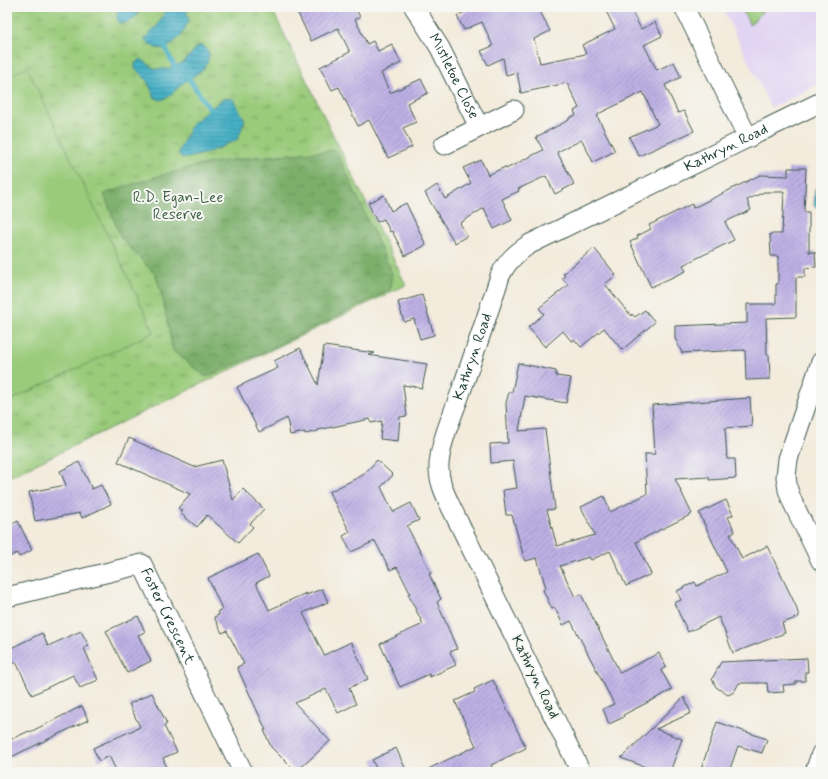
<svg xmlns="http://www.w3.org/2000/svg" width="828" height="779" font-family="Mynerve,sans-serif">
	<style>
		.built { fill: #e2d4f3 }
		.grass { fill: url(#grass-tufts); stroke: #5c8457 }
		.forest { fill: url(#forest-crowns); stroke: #4d764f }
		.pitch { fill: #9acb7a; stroke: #5c8457 }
		.water { fill: url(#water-rules); stroke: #33777d }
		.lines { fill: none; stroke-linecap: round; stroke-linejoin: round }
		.stream { stroke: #47b1c6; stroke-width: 5 }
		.building { fill: url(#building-hatch) }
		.minor-casing { stroke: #3f574d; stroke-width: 21 }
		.minor { stroke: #fff; stroke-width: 19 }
		.labels { text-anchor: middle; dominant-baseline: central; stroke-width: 4; stroke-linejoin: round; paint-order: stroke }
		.street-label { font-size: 15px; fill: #1f3d34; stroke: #f6f6f2 }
		.park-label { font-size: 15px; fill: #3e6046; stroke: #f6f6f2 }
	</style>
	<defs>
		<pattern id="grass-tufts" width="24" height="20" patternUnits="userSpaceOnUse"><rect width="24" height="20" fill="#9acb7a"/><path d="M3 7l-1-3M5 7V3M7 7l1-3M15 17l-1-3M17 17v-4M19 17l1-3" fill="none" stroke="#7da665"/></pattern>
		<pattern id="forest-crowns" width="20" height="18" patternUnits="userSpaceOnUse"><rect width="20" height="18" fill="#7baf6a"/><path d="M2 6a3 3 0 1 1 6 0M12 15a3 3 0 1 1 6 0" fill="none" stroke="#649058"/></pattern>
		<pattern id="water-rules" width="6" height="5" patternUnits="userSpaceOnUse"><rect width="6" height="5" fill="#47b1c6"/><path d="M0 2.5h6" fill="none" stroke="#3b91a2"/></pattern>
		<pattern id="building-hatch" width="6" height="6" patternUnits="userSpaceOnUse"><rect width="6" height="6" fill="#bdb0e5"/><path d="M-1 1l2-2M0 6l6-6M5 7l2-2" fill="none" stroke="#9990ba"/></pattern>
	</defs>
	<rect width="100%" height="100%" fill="#f6f6f2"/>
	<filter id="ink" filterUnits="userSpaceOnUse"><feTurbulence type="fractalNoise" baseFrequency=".025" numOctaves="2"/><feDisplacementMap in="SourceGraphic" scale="8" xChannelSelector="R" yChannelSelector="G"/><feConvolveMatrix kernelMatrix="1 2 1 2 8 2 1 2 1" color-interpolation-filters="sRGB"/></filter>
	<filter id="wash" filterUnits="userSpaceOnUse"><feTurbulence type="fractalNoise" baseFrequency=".012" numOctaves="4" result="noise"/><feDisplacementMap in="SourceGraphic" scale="16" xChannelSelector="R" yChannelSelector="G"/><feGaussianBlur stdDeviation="0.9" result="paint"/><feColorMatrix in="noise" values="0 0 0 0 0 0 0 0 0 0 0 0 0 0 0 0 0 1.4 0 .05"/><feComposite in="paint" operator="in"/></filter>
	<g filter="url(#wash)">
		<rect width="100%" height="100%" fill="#f3ebdb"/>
		<path class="built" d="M722 7H821V83L771 108Z"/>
		<path class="grass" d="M7 7H271L406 285 7 478Z"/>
		<path class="forest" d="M336 150 392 273 390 290 264 352 206 377 173 351 163 300 156 275 121 238 104 194C139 182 175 170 212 163 253 156 295 154 336 150Z"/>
		<path class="pitch" d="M741 7H766L750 25Z
			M27 67 154 332 7 402V77Z"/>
		<path class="water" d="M121 7H140C137 18 130 24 119 23 116 16 116 13 121 7Z
			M165 7H186L189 20 181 36 166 49 156 48 144 40 158 25 166 11Z
			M202 45 209 52 208 61 203 70 184 82 167 98 160 100 154 97C150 85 145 76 135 69V63L141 59 155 69H168L184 62 197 47Z
			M224 98 233 99 245 120 238 139C224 146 196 159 182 158L178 153 192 123Z
			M818 186H821V208H818L814 206C814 205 815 193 815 190Z"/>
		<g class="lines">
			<path class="stream" d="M166 49 174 66
				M189 79 209 108"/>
		</g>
		<g id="blocks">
			<path class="building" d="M295 7H355L360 17 355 19 367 44 373 41 378 51 392 44 401 63 381 73 390 93 421 79 428 93 407 103 416 122 403 128 412 147 388 158 369 120 358 126 339 87 332 90 320 67 350 52 338 28 311 41Z
				M474 7H538L550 31 534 39 540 63 586 54 582 45 615 29 604 7H630L641 29 655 22 662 36 644 45 657 70 674 62 681 77 665 85 678 113 684 111 694 131 639 156 629 137 658 124 643 92 598 114 599 115 597 116 615 151 593 162 582 140 557 152 574 184 555 194 546 176 518 189 519 191 502 199 512 220 494 229 484 208 460 223 467 236 455 243 425 193 437 185 445 199 471 183 463 168 481 160 488 175 505 167 506 169 543 150 536 137 569 120V118L576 115 574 111 579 108 567 83 521 93 517 72 506 75 503 58 488 65 481 51 493 46 482 22 464 30 457 16Z
				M788 168H806L804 212H809V252H815L816 267 805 268V277H796V317L766 318 767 355H769L770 379 746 380 745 350 682 353 675 338V326L747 323V304H776V284H778V256H771L770 234H782L784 192H764L747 200 751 210 725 222 734 240 683 265 686 271 651 287 630 242 638 238 637 236 651 229 649 225 692 204 693 208 760 175 788 176Z
				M384 195 391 211 406 203 426 245 405 256 392 231 390 232 384 219 377 222 368 203Z
				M594 248 616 275 605 284 631 316 632 314 635 317 645 310 655 322 622 350 604 328 581 347 574 339 572 342 563 331 545 347 528 327 544 314 539 308 568 285 562 278 565 276 563 274Z
				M422 295 434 335 420 339 414 319 404 322 398 302Z
				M324 346 375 353 368 355 427 364 422 388 403 385 407 416 400 417 398 441 380 439 382 421 371 423 370 419 318 430V431L305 434V432L290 435 287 418 259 432 237 387 278 368 274 361 300 348 318 385Z
				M518 363 556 371V376L571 378 566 403 525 396 519 431 545 429 555 509 547 510 557 546 595 535 581 507 604 496 610 512 647 494 645 454H655L652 405 750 398 752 426 725 428 727 459H735L736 478 709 480V477L675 479 692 514 636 542 651 574 626 586 610 551 591 560 589 557 560 566 575 597 581 594 620 673 659 653 666 667 661 670 672 690 623 715 624 717 609 724 603 709 614 704 571 621 563 625 555 608 552 609 543 590 546 588 537 558 525 561 512 515H506L503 490 517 488 513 461 491 463 490 444 508 443 506 403 509 392H512Z
				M129 438 194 467 222 460 233 500 243 489 264 509 250 524 253 527 238 543 207 515 197 527 180 513 182 511 178 508 190 494 118 462Z
				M377 460 393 475 381 487 393 512 411 503 419 520 407 526 431 573 429 574 441 599 437 602 457 649 450 652 456 665 430 677 429 674 400 687 380 644 423 624 408 594 410 593 397 567 390 570 375 541 351 552 343 536 350 532 329 492 363 475Z
				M79 462 92 489 101 485 111 504 82 518 80 513 35 521 29 492 66 485 60 471Z
				M726 500 733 515 728 517 735 532 730 534 742 559 767 546 796 606 799 617 782 623 785 633 733 653 719 617 688 632 674 603 681 600 677 591 695 582 697 586 727 572 699 513Z
				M18 521 32 550 19 557 17 553 7 558V526Z
				M258 554 269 576 256 583 269 610 306 593V595L322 589 328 602 303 613 324 655 351 642 368 679 349 688 356 704 338 713 326 689 295 703 330 741 296 772 271 747 264 730H266L237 667 244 664 227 631 222 633 214 617 219 615 218 611 222 609 208 578Z
				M138 616 145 632 138 635 151 661 127 673 106 631Z
				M81 631 89 646 84 648 98 680 80 688 73 675 32 695 16 662 7 667V650L42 633 48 646Z
				M807 658 808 672H805V681H796V684L783 685 784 692 768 693 767 683H739L734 692 728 695 716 687 712 679 721 662Z
				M493 680 526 748 491 765 494 772H422L476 746 455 701 475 692 474 689Z
				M152 693 167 724 164 726 177 752 163 758 166 766 153 772H117L109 756 99 761 93 748 140 727 129 704Z
				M684 697 691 713 656 729 682 739 670 772H659L621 758Z
				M82 706 88 720 7 759V741L29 731 30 732Z
				M717 722 767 739 762 753 738 746 729 772H700Z
				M396 748 407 772H378L372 760Z"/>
		</g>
	</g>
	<g filter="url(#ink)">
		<use href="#blocks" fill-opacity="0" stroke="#3f574d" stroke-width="1"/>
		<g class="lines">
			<defs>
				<g id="minor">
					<path id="s1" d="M414 7 440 48 479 127"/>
					<path d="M684 7 748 138"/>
					<path d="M444 145 514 110"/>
					<path d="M821 362 788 459 786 477 788 490 792 501 821 561"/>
					<path id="s2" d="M7 597 142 564 243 772"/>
					<path id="s3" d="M581 772 450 505C444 492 438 479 439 464 441 441 451 419 459 397 473 357 487 317 500 276 507 261 516 253 530 244L821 102"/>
					<path d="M815 772 821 754"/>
				</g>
			</defs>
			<use href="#minor" class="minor-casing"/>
			<use href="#minor" class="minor"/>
		</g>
	</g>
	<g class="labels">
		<g class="street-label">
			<text stroke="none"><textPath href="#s1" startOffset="80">Mistletoe Close</textPath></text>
			<text stroke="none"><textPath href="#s3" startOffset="801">Kathryn Road</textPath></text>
			<text stroke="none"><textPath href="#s3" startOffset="453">Kathryn Road</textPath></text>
			<text stroke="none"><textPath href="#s2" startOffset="197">Foster Crescent</textPath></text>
			<text transform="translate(535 677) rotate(64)">Kathryn Road</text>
		</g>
		<g class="park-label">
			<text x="178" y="198">R.D. Egan-Lee<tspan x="178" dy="17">Reserve</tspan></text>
		</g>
	</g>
	<rect width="828" height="779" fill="none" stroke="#f6f6f2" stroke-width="24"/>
</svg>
